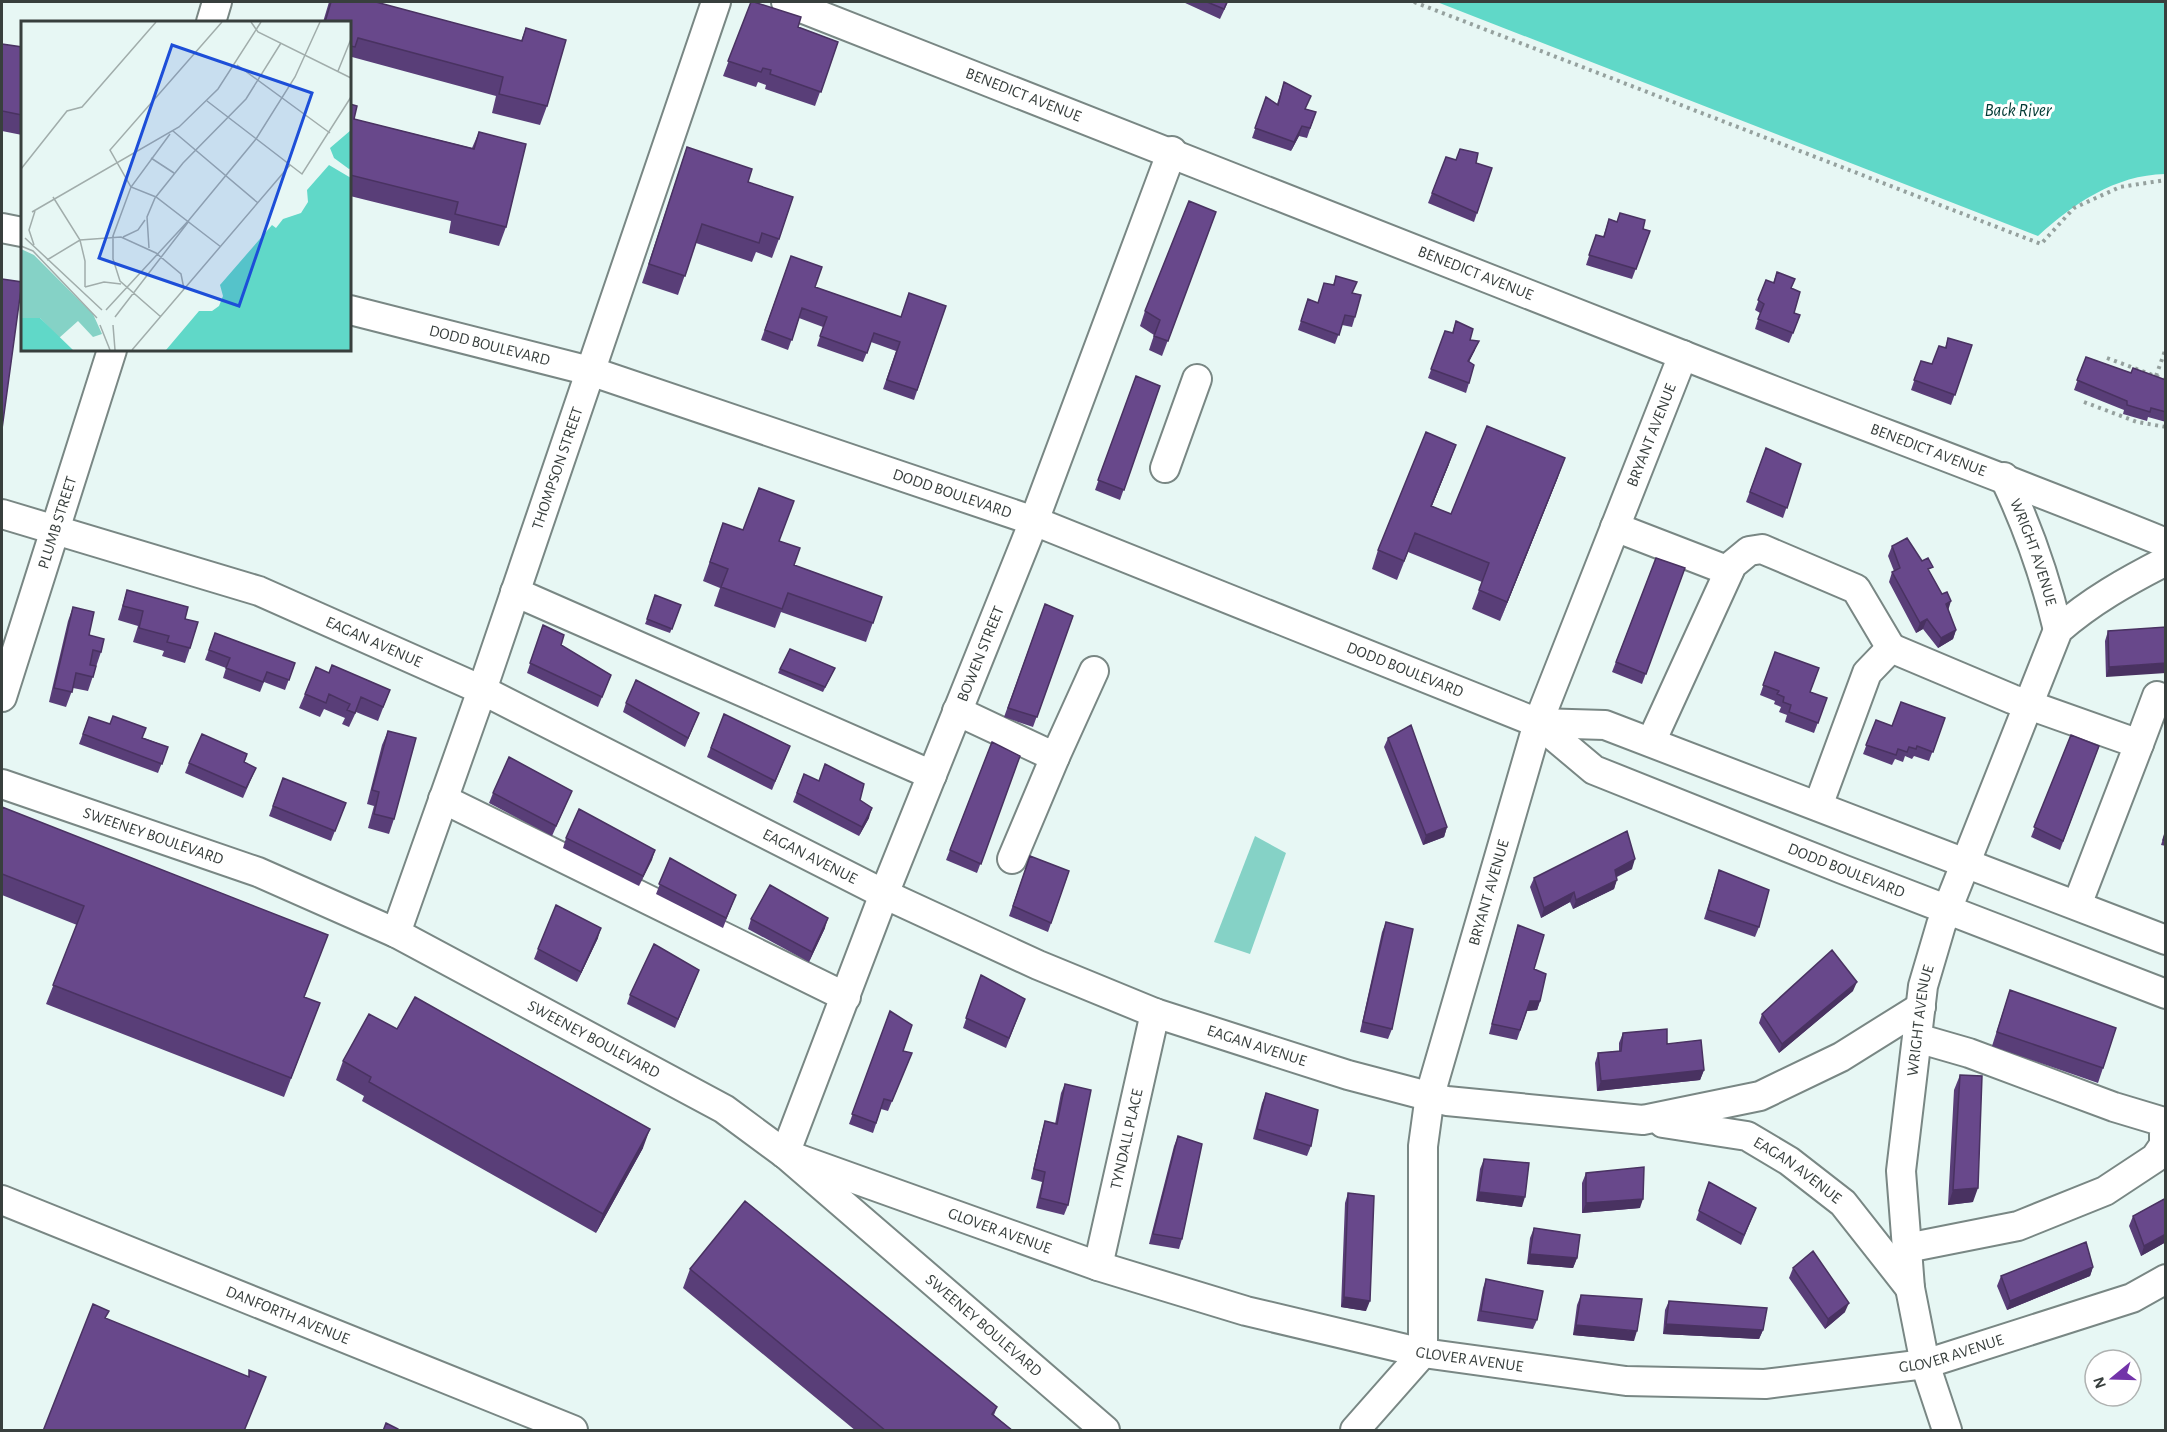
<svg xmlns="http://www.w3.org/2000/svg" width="2167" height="1432" font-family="'Alegreya Sans',sans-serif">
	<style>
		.green { fill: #85d2c6 }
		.water { fill: #60d8c8 }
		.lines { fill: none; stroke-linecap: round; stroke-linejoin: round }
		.minor-casing { stroke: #798784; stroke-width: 32 }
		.path { stroke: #95a19e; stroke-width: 4; stroke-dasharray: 3 4.5; stroke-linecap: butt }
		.minor { stroke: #fff; stroke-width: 28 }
		.wall { fill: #593e78 }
		.shaded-wall { fill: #493261 }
		.building { fill: #68488b; stroke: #493261; stroke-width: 1.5 }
		.labels { text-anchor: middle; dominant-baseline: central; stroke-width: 6; stroke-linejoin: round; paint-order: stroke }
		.street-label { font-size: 16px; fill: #383f3d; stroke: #fff }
		.water-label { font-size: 18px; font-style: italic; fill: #003933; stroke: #fff }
		.inset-road { fill: none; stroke: #a1adab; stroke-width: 1.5 }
		.view { fill: #1d4ed8; fill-opacity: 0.15; stroke: #1d4ed8; stroke-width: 3 }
		.inset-edge { fill: none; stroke: #383f3d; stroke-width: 3 }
	</style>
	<rect width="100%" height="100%" fill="#e7f7f4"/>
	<path class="green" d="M1255 836 1286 853 1250 954 1214 942Z"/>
	<path class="water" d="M1437 2H2165V174C2115 175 2073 204 2038 236Z"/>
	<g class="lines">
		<defs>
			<g id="minor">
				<path id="s1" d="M786 2C1084 118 1382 236 1680 354 1841 418 2004 477 2166 543"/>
				<path d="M211 22 217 2"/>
				<path d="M2 228 22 232"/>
				<path id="s2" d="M350 310 590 371 1034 521 1538 723 1594 770 1842 869 2166 994"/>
				<path d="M1165 468 1197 379"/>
				<path id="s3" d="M2004 477C2028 527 2045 576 2058 630"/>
				<path id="s4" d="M2 514 259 591 482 690 884 894 1038 965 1155 1013 1348 1075 1447 1101 1643 1120 1760 1096 1841 1057 1921 1007"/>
				<path d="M1615 527 1729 571"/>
				<path d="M515 592 932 775"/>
				<path id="s5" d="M2 697 112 350"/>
				<path d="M957 711 1055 757 1094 671"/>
				<path d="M1538 723 1605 725 2166 940"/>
				<path d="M1651 742 1732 565 1749 551 1762 549 1856 589 1891 648"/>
				<path d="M2139 744 2157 696 2166 700"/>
				<path id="s6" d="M2 784 258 872 396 933 724 1109 785 1154 1105 1430"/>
				<path d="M443 799 846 997"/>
				<path d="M1818 806 1867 673 1891 648 2012 699 2139 744 2077 905"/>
				<path d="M1012 859 1055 757"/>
				<path id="s7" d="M396 933 482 690 716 2"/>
				<path id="s8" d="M1663 1123 1747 1136 1789 1161 1843 1203 1910 1288"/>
				<path id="s9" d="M785 1154 1098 1266 1246 1311 1423 1353 1626 1381 1765 1384 1925 1364 2132 1298 2166 1279"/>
				<path id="s10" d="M785 1154 884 894 1034 521 1172 151"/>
				<path id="s11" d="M2 1200 573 1430"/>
				<path d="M1907 1248 2018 1226 2105 1191 2155 1158 2164 1145V1122L2114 1107 1969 1053 1917 1038"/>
				<path id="s12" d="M1098 1266 1155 1013"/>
				<path id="s13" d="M1355 1430 1423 1353V1146L1430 1095 1538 723 1683 355"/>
				<path id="s14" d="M1947 1430 1925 1364 1910 1288 1901 1171 1923 986 1941 925 2058 630C2091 601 2127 581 2166 561"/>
			</g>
		</defs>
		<use href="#minor" class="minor-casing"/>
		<path class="path" d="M1414 2 2041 244 2074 208 2120 187 2166 180
			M2107 358 2166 380
			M2156 376 2166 348
			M2084 402 2137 422 2166 427"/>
		<use href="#minor" class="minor"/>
	</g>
	<path class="wall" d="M329 2H376L521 41 526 28 547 106 540 125 492 113 496 96 352 57 350 63V22H323Z
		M751 2 798 27 838 42 815 106 765 89 766 85 758 82 756 87 723 76Z
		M1183 2H1228L1220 19Z
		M2 44 22 47V135L2 131Z
		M1284 82 1306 109 1316 112 1307 138 1299 136 1291 151 1252 138 1266 97 1277 104Z
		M350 104 354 119 472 148 479 132 506 227 499 246 449 233 451 221 350 196Z
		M687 147 748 182 779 239 772 258 756 252 752 262 696 243 678 295 642 283Z
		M1446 157 1456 160 1476 163 1477 213 1474 222 1428 203Z
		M1216 212 1162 356 1149 350 1154 335 1140 326 1145 311Z
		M1609 219 1650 231 1632 279 1586 265 1596 235 1603 237Z
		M791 256 815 287 901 317 946 306 914 400 883 389 896 351 871 342 863 362 817 346 823 327 799 318 788 350 761 340Z
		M1777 272 1791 288 1794 313 1800 315 1789 343 1755 329 1760 313 1755 310 1766 280 1773 283Z
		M1336 276 1353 293 1355 317 1352 327 1342 325 1335 344 1298 330 1308 299 1318 303 1324 283 1333 285Z
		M1456 321 1470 340 1475 350 1469 362V383L1466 393 1428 378 1445 331 1452 333Z
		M1948 338 1972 345 1951 405 1911 390 1921 361 1932 364 1945 348Z
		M2086 357 2131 373 2166 380V422L2148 417 2147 421 2123 414 2124 410 2074 390Z
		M1136 376 1160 386 1120 500 1095 490Z
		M1766 448 1801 464 1783 518 1746 502Z
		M1449 464 1432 506 1451 514 1558 477 1500 621 1472 609 1482 582 1408 552 1397 580 1372 569 1378 550Z
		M723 523 743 530 779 541 794 565 882 597 866 642 781 612 775 628 714 606 720 588 703 581Z
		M1892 546 1931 574 1948 609 1956 630 1953 639 1938 648 1923 629 1916 633 1889 582 1892 572 1894 571 1888 556Z
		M1656 558 1685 568 1642 684 1612 672Z
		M127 590 185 619 190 648 185 663 162 656 164 651 133 642 138 626 118 620Z
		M1045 604 1073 616 1033 727 1004 717Z
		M681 605 670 633 645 624 647 619Z
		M73 607 89 635 101 652 88 691 73 688 66 707 49 702 68 621Z
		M543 625 561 645 611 675 598 707 527 673Z
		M2166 627 2106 677 2105 641 2108 631Z
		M215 633 295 663 285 690 264 682 260 692 223 678 226 668 205 660Z
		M1775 652 1810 692 1827 698 1814 733 1785 722 1787 715 1779 712 1781 707 1774 704 1775 701 1760 695Z
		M835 668 823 692 778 673 780 669Z
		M329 673 390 690 378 721 356 712 349 727 342 724 345 718 324 709 320 717 299 708 305 694Z
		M626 703 699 713 685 747 623 712Z
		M724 714 790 746 772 790 707 757Z
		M89 717 168 747 158 773 79 744Z
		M1945 718 1929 761 1914 756 1912 759 1905 756 1903 762 1895 759 1892 765 1863 754 1876 720 1892 726Z
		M388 731 394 819 389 834 368 828 374 806 367 804 382 745Z
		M2071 735 2099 746 2060 850 2031 837Z
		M1388 738 1447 827 1444 837 1423 845 1384 747Z
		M992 742 1020 756 977 873 946 860Z
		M247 754 244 763 256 768 243 798 185 773 189 763Z
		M804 774 869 818 859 836 793 802Z
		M283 778 346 803 331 841 269 816Z
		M493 793 568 800 552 836 489 803Z
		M2 807 304 997 320 1003 284 1097 46 1004 77 925 2 895Z
		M2166 829V846L2161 845Z
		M566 838 655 850 639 886 563 848Z
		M1030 856 1069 871 1048 932 1009 916Z
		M670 858 736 895 723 928 656 894Z
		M1632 869 1617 877 1614 889 1573 909 1570 902 1541 918 1530 887 1534 878Z
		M1719 870 1759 927 1755 937 1704 919Z
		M751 919 825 928 809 962 748 929Z
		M1386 922 1392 1029 1388 1039 1360 1032 1382 932Z
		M1518 925 1534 969 1540 1001 1537 1010 1527 1011 1517 1040 1489 1034 1515 935Z
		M598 938 577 982 534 959 538 949Z
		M699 970 675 1028 627 1004 630 995Z
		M981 975 1025 999 1006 1048 963 1028Z
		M2010 990 2103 1068 2098 1083 1992 1046Z
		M1853 991 1779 1053 1759 1023 1762 1014Z
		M890 1011 903 1051 908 1062 888 1111 881 1109 873 1133 849 1124Z
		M397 1029 643 1148 596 1233 362 1101 364 1096 336 1080 343 1061Z
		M1623 1033 1667 1044 1704 1070 1700 1080 1597 1091 1595 1063 1598 1053 1619 1051V1043Z
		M1960 1075 1973 1202 1948 1205 1954 1090Z
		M1065 1084 1068 1205 1064 1215 1036 1208 1042 1182 1031 1179 1042 1131 1045 1121 1055 1124 1061 1093Z
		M1266 1093 1311 1146 1307 1156 1253 1139 1262 1103Z
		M1178 1136 1182 1239 1179 1249 1149 1244 1174 1146Z
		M1484 1159 1522 1207 1476 1201 1480 1169Z
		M1586 1173 1640 1208 1582 1213V1183Z
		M1709 1182 1756 1208 1741 1245 1696 1220Z
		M1348 1193 1366 1311 1341 1307 1345 1203Z
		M2166 1198V1242L2141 1256 2129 1226 2133 1216Z
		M1534 1228 1577 1258 1573 1268 1527 1264 1530 1238Z
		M2093 1267 2090 1276 2007 1310 1997 1286 2001 1276Z
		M1793 1268 1845 1312 1825 1329 1789 1278Z
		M690 1269 997 1407 994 1415 1013 1431H856L683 1288Z
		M1486 1279 1537 1320 1533 1329 1477 1321 1483 1288Z
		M1581 1295 1634 1341 1573 1335 1577 1305Z
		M1669 1301 1763 1330 1759 1339 1663 1334 1665 1310Z"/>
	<path class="shaded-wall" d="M1302 126 1299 136 1291 151 1294 142Z
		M1479 341 1475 350 1464 371 1468 361Z
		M1456 445 1449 464 1424 525 1431 506Z
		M1565 458 1558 477 1500 621 1507 602Z
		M1951 601 1948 611 1946 604Z
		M1927 619 1923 629 1916 633 1920 623Z
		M1956 630 1953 639 1938 648 1941 638Z
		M2166 663V673L2106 677 2109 667Z
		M872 808 869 818 859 836 862 827Z
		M1447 827 1444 837 1423 845 1426 835Z
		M655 850 652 860 639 886 643 876Z
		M1635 859 1632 869 1611 879 1615 870Z
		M1617 880 1614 889 1573 909 1576 900Z
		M1574 892 1570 902 1541 918 1544 908Z
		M828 918 825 928 809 962 812 952Z
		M601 928 598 938 577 982 581 972Z
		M1857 982 1853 991 1779 1053 1782 1044Z
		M1530 1001H1540L1537 1010 1526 1011Z
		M1704 1070 1700 1080 1597 1091 1601 1081Z
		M650 1129 643 1148 596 1233 603 1214Z
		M1978 1188 1973 1202 1948 1205 1953 1190Z
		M1479 1192 1525 1197 1522 1207 1476 1201Z
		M1643 1199 1640 1208 1582 1213 1586 1203Z
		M2166 1234V1242L2141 1256 2144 1246Z
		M1530 1254 1577 1258 1573 1268 1527 1264Z
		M2093 1267 2090 1276 2007 1310 2010 1301Z
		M1344 1297 1370 1301 1366 1311 1341 1307Z
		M1849 1303 1845 1312 1825 1329 1828 1319Z
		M1666 1324 1763 1330 1759 1339 1663 1334Z
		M1576 1325 1637 1331 1634 1341 1573 1335Z"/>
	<path class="building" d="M331 2H376L522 41 526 28 566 40 547 106 499 94 503 77 358 38 355 47 350 46V22H325Z
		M751 2H754L801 17 798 27 838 42 821 92 770 74 771 70 763 68 761 72 728 61Z
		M1207 2H1227L1224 9Z
		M2 44 22 47V115L2 111Z
		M1284 82 1311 96 1305 109 1316 112 1310 128 1302 126 1294 142 1255 128 1266 97 1278 105Z
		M350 104 357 106 354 119 474 149 479 132 526 144 506 227 455 214 458 202 350 175Z
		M687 147 752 169 748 182 793 197 779 239 762 233 759 243 702 224 685 276 649 264Z
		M1460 149 1478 153 1476 163 1492 168 1477 213 1432 193 1446 157 1456 160Z
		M1189 201 1216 212 1168 341 1154 336 1160 320 1145 311Z
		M1620 213 1645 220 1643 229 1650 231 1636 269 1589 255 1596 235 1604 237 1609 219 1617 222Z
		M791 256 822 267 815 287 901 317 909 293 946 306 917 390 887 380 900 342 874 333 867 353 820 336 827 317 802 308 792 340 765 330Z
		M1777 272 1795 279 1791 288 1800 292 1794 313 1800 315 1793 333 1758 319 1764 304 1758 300 1766 280 1774 283Z
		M1336 276 1357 282 1352 293 1361 295 1355 317 1345 315 1339 335 1301 321 1308 299 1318 303 1324 283 1334 285Z
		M2 279 22 282 2 429Z
		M1456 321 1473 329 1470 340 1479 341 1468 361 1474 365 1469 383 1431 369 1445 331 1453 333Z
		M1948 338 1972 345 1955 395 1914 380 1921 361 1932 364 1939 346 1946 348Z
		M2086 357 2131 373 2133 368 2166 380V412L2151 408 2150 412 2127 405V401L2077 380Z
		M1136 376 1160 386 1124 490 1098 480Z
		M1487 426 1565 458 1507 602 1479 590 1489 563 1415 533 1404 561 1378 550 1426 432 1456 445 1431 506 1451 514Z
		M1766 448 1801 464 1787 508 1750 492Z
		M759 488 794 501 779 541 800 548 794 565 882 597 873 623 788 593 782 609 721 587 728 569 710 562 723 523 743 530Z
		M1907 538 1922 561 1928 558 1933 567 1928 569 1942 594 1947 592 1951 601 1946 604 1956 630 1941 638 1927 619 1920 623 1892 572 1900 568 1892 546Z
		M1656 558 1685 568 1646 674 1616 662Z
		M127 590 188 607 185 619 198 622 190 648 167 642 169 636 139 628 143 611 123 606Z
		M655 595 681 605 672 629 647 619Z
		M1045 604 1073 616 1037 717 1008 708Z
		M73 607 94 612 89 635 104 639 101 652 93 650 90 665 96 666 93 677 76 673 72 692 54 688Z
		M543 625 564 635 561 645 611 675 602 697 530 663Z
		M2166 627V663L2109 667 2108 631Z
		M215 633 295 663 289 680 267 672 263 682 226 668 230 658 209 650Z
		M790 649 835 668 825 687 780 669Z
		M1775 652 1819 668 1810 692 1827 698 1818 723 1789 712 1791 705 1783 702 1784 697 1777 694 1779 691 1763 685Z
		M332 665 390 690 383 707 361 697 355 713 347 710 350 704 329 694 326 703 305 694 316 667 329 673Z
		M636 680 699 713 688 738 626 703Z
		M1901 702 1945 718 1933 752 1917 746 1916 749 1909 747 1907 752 1898 749 1896 755 1866 745 1876 720 1892 726Z
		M724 714 790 746 775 781 711 748Z
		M113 716 146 728 142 738 168 747 162 764 83 734 89 717 110 724Z
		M1411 725 1447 827 1426 835 1388 738Z
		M388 731 416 738 394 819 374 814 379 792 372 790Z
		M202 734 247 754 244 762 256 768 246 788 189 763Z
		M2071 735 2099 746 2063 841 2034 827Z
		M992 742 1020 756 981 864 950 850Z
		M509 757 572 791 556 826 493 793Z
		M825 764 864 784 860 800 872 808 862 827 797 793 804 774 819 781Z
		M283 778 346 803 335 831 273 806Z
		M2 807 328 935 304 997 320 1003 291 1078 53 985 84 906 2 874Z
		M579 809 655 850 643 876 566 838Z
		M2166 830V841L2163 840Z
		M1627 831 1635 859 1615 870 1617 880 1576 900 1574 892 1544 908 1534 878Z
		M1030 856 1069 871 1051 923 1013 906Z
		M670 858 736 895 726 918 659 884Z
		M1719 870 1769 890 1759 927 1708 910Z
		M770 885 828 918 812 952 751 919Z
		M556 905 601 928 581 972 538 949Z
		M1386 922 1413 929 1392 1029 1363 1022Z
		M1518 925 1544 935 1534 969 1546 974 1540 1001H1530L1520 1030 1492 1024Z
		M654 944 699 970 678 1019 630 995Z
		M1832 950 1857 982 1782 1044 1762 1014Z
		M981 975 1025 999 1009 1038 966 1018Z
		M2010 990 2116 1028 2103 1068 1997 1032Z
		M415 997 650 1129 603 1214 369 1082 371 1077 343 1061 369 1014 397 1029Z
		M890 1011 912 1025 903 1051 912 1053 892 1101 884 1099 876 1123 852 1114Z
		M1667 1029V1044L1701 1040 1704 1070 1601 1081 1598 1053 1621 1051 1623 1033Z
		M1960 1075 1982 1076 1978 1188 1953 1190Z
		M1065 1084 1091 1090 1068 1205 1040 1198 1045 1172 1034 1169 1045 1121 1057 1124Z
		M1266 1093 1318 1110 1311 1146 1257 1129Z
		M1178 1136 1202 1144 1182 1239 1153 1234Z
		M1484 1159 1529 1163 1525 1197 1479 1192Z
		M1644 1167 1643 1199 1586 1203V1173Z
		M1709 1182 1756 1208 1744 1235 1699 1211Z
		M1348 1193 1374 1196 1370 1301 1344 1297Z
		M2166 1198V1234L2144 1246 2133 1216Z
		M745 1201 997 1407 992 1414 1013 1431H886L690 1269Z
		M1534 1228 1580 1235 1577 1258 1530 1254Z
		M2086 1242 2093 1267 2010 1301 2001 1276Z
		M1813 1251 1849 1303 1828 1319 1793 1268Z
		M1486 1279 1543 1291 1537 1320 1481 1311Z
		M1581 1295 1642 1299 1637 1331 1576 1325Z
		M1669 1301 1767 1308 1763 1330 1666 1324Z
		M93 1304 109 1311 105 1318 249 1377V1370L266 1377 244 1431H43Z
		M386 1423 398 1429V1431H383Z"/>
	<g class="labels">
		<g class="street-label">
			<text stroke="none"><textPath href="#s1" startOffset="255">BENEDICT AVENUE</textPath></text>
			<text stroke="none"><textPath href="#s1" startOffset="741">BENEDICT AVENUE</textPath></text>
			<text stroke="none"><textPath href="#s2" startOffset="144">DODD BOULEVARD</textPath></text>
			<text stroke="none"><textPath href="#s13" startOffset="1058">BRYANT AVENUE</textPath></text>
			<text stroke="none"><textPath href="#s1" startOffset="1227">BENEDICT AVENUE</textPath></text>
			<text stroke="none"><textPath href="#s7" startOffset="492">THOMPSON STREET</textPath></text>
			<text stroke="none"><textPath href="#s2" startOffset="630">DODD BOULEVARD</textPath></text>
			<text stroke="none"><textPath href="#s5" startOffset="183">PLUMB STREET</textPath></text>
			<text stroke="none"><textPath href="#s3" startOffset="81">WRIGHT AVENUE</textPath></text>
			<text stroke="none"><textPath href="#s4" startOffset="394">EAGAN AVENUE</textPath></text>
			<text stroke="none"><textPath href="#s10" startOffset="537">BOWEN STREET</textPath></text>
			<text stroke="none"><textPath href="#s2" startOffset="1116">DODD BOULEVARD</textPath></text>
			<text stroke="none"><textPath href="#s6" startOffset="160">SWEENEY BOULEVARD</textPath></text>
			<text stroke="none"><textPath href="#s4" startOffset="880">EAGAN AVENUE</textPath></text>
			<text stroke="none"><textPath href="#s2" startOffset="1604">DODD BOULEVARD</textPath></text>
			<text stroke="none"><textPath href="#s13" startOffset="572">BRYANT AVENUE</textPath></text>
			<text stroke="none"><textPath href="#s14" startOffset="416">WRIGHT AVENUE</textPath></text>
			<text stroke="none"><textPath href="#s6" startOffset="646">SWEENEY BOULEVARD</textPath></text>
			<text stroke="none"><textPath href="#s4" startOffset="1366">EAGAN AVENUE</textPath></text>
			<text stroke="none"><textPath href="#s12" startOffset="130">TYNDALL PLACE</textPath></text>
			<text stroke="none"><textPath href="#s8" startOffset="146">EAGAN AVENUE</textPath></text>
			<text stroke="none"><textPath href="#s9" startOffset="228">GLOVER AVENUE</textPath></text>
			<text stroke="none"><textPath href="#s11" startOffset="308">DANFORTH AVENUE</textPath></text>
			<text stroke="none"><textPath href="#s6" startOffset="1132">SWEENEY BOULEVARD</textPath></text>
			<text stroke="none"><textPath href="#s9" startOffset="1202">GLOVER AVENUE</textPath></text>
			<text stroke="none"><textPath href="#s9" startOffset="716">GLOVER AVENUE</textPath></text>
		</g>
		<g class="water-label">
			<text x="2018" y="111">Back River</text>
		</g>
	</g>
	<g transform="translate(21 21)">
		<rect width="330" height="330" fill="#e7f7f4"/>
		<path d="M0 228 13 234 72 293 81 313 72 316 57 300 38 317 19 297H0Z" fill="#85d2c6"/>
		<path d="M330 109V147L328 148 313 137 309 127ZM308 144 330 157V329H145L178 290H191L198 285 202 275 199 264 251 204 255 207 262 198 280 192 287 181 286 169ZM0 297H19L52 329H0Z" fill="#60d8c8"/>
		<path class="inset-road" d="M230 1 237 11 330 57M216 44 309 112M317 50 330 18M186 80 281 153 330 76M152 110 237 182M130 137 153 152M0 148 46 90 61 86 135 1M32 176 59 219 64 240V266M11 191 158 106 197 68 240 1M102 216 117 209 124 199M4 217 81 289M13 224 8 209 14 190M0 225 12 230 76 297M200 226 135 176 110 166 89 129 201 1M128 227 126 196 134 177 162 142 225 78 260 22M26 239 59 219 100 216 135 232 160 253 163 268M64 266 83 261 100 263M85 289 168 199 235 118 274 56 299 1M94 296 168 200M140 296 99 260 92 238V215L110 166 149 113M79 304 89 329M92 304 94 329M111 329 269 144"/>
		<path class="view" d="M151 24 291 72 218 285 78 237Z"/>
		<rect width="330" height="330" class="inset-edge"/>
	</g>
	<rect width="2167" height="1432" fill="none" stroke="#383f3d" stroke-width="6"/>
	<g transform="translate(2113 1378) rotate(251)"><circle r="28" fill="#ffffff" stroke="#afb2b1" stroke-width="1.5"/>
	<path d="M0-4.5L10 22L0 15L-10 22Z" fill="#7233a9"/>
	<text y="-9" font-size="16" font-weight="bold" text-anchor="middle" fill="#383f3d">N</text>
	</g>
</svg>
